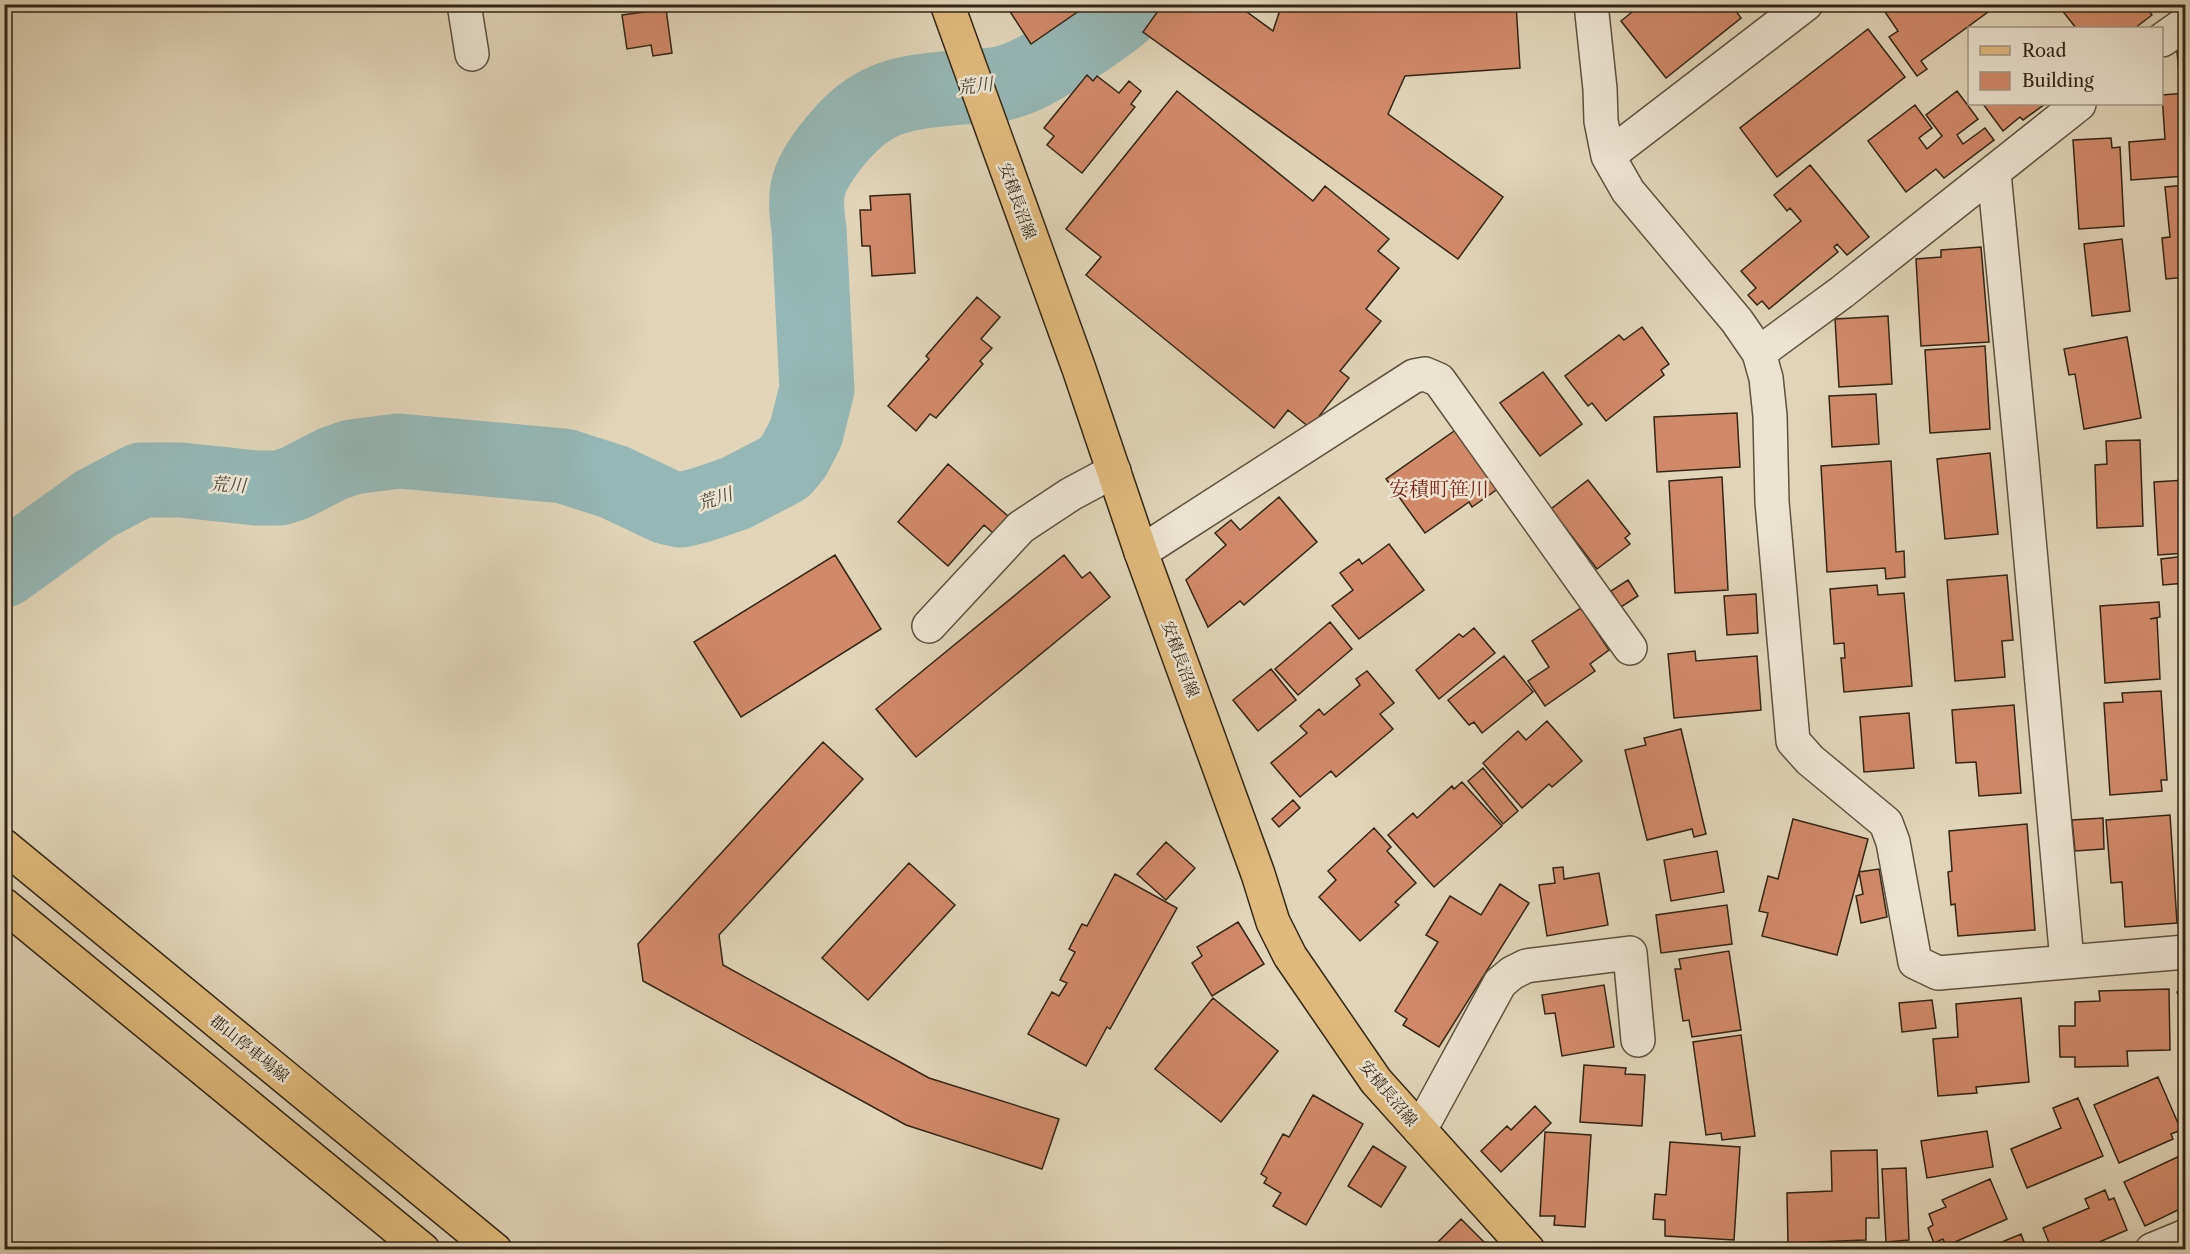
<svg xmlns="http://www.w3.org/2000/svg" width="2190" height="1254" font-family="'Libre Caslon Text','Noto Serif JP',serif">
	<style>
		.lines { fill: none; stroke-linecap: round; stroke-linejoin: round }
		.river { stroke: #95b7b5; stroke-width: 75 }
		.building { fill: #d1896a; stroke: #332615; stroke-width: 1.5 }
		.minor-casing { stroke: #5e523e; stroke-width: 36 }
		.major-casing { stroke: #332615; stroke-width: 36 }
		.minor { stroke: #ece3d1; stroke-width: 33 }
		.major { stroke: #e0ba7c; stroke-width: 33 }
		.labels { text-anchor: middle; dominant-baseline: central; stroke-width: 5; stroke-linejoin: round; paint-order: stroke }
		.street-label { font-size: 16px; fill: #332615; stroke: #ece3d1 }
		.water-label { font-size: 18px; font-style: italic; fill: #4c4a3d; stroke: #ece3d1 }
		.quarter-label { font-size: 20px; fill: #7a1f14; stroke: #ece3d1 }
	</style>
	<rect width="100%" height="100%" fill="#e1d4b8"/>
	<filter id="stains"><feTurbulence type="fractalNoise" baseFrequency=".00333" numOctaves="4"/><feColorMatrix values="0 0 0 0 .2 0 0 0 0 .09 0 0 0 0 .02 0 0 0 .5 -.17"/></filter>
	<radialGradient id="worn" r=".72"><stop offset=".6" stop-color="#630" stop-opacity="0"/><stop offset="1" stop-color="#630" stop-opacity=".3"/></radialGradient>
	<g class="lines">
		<path class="river" d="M4 570 95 504 141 480H181L256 488H280L295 483 332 464 352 457 399 451 564 466 614 482 667 507 681 510 701 505 736 493 784 468 794 456 806 433 817 389 809 229C803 192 807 178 829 149 871 94 899 93 963 87 975 86 988 86 1000 84 1008 82 1018 79 1026 75 1044 67 1122 19 1131 4"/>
	</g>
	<path class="building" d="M1011 4H1089L1031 44 1007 7Z
		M1163 4H1236L1273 31 1282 4H1516L1520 68 1405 76 1388 114 1503 197 1458 259 1143 32Z
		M1642 4H1731L1741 18 1666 78 1621 21Z
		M1889 4H1999L1921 61 1927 69 1917 76 1889 37 1898 31 1883 9Z
		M2057 4H2143L2152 15 2135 28H2076Z
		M666 9 672 53 653 56 651 45 627 49 622 15Z
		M1868 29 1905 77 1777 177 1740 128Z
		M2177 51H2186V86H2180Z
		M1087 75 1093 81 1097 76 1119 93 1129 81 1141 91 1131 104 1135 107 1082 173 1047 145 1054 136 1044 128Z
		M1177 91 1313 201 1325 186 1389 239 1378 251 1399 268 1366 309 1381 321 1340 371 1349 378 1310 428 1288 410 1274 428 1086 275 1101 257 1066 229Z
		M1957 91 1978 119 1957 135 1963 144 1985 128 1994 140 1944 178 1936 169 1906 192 1868 141 1915 105 1932 128 1919 138 1927 149 1942 136 1926 115Z
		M2186 93V176L2131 180 2129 142 2165 139 2162 95Z
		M1983 104H2045L2023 120 2020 117 2003 131Z
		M2111 138 2112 148 2120 147 2124 226 2079 229 2073 140Z
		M1810 165 1869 237 1847 255 1837 244 1834 247 1838 252 1769 309 1762 301 1757 305 1748 295 1756 288 1741 271 1801 221 1790 208 1787 211 1774 195Z
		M2186 185V277L2166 279 2162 238 2170 237 2165 187Z
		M910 194 915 273 872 276 870 246H862L860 210H871L870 196Z
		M2122 239 2130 311 2092 316 2084 244Z
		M1981 247 1989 342 1921 346 1916 259 1941 257V250Z
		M977 297 1000 317 981 339 992 348 980 361 983 364 936 418 930 414 916 431 888 406 929 359 926 356Z
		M1888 316 1892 384 1839 387 1835 319Z
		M1642 327 1669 364 1661 370 1664 375 1606 421 1592 403 1588 406 1565 376 1619 335 1624 340Z
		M2127 337 2141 418 2084 429 2075 374 2069 375 2064 349Z
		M1985 346 1990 429 1930 433 1925 350Z
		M1543 372 1582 424 1540 456 1500 403Z
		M1876 394 1879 444 1832 447 1829 396Z
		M1737 413 1740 467 1657 472 1654 417Z
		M1457 429 1499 488 1472 507 1469 502 1425 533 1386 479Z
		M2140 440 2143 526 2097 528 2095 465 2107 464 2106 441Z
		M1990 453 1998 534 1945 539 1937 459Z
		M1891 461 1896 552 1904 551 1905 577 1886 579 1885 568 1827 572 1821 466Z
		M948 464 1008 516 993 533 984 525 948 566 898 522Z
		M1722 477 1728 590 1675 593 1669 481Z
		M1588 480 1630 534 1625 538 1630 544 1597 569 1551 509Z
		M2185 480 2186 553 2158 555 2154 482Z
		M1279 497 1317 542 1244 605 1240 601 1208 627 1186 580 1226 545 1215 533 1231 520 1240 530Z
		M1389 544 1424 590 1359 639 1332 606 1353 590 1340 573 1359 559 1362 564Z
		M835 555 881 629 741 717 694 642Z
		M1064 555 1082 578 1090 572 1110 597 916 757 876 709Z
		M2186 556V583L2163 585 2161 559Z
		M2007 575 2013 640 2002 641 2005 677 1955 681 1947 580Z
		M1628 580 1638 596 1621 607 1611 591Z
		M1877 585 1878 595 1904 593 1912 686 1844 692 1841 658H1845L1844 643 1834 644 1830 589Z
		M1756 594 1758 633 1727 635 1724 596Z
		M2159 602 2160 617 2150 619 2157 618 2160 679 2105 683 2100 606Z
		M1581 608 1609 650 1590 664 1595 671 1545 706 1528 681 1549 667 1532 641Z
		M1330 622 1352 649 1298 695 1275 669Z
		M1474 628 1495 653 1439 699 1416 670 1459 634 1463 637Z
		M1695 651 1696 661 1757 656 1761 710 1674 718 1668 654Z
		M1504 656 1533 692 1482 733 1474 722 1469 725 1448 700Z
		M1271 669 1296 700 1258 731 1233 700Z
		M1367 671 1394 703 1380 714 1393 729 1336 777 1331 771 1300 797 1271 763 1307 733 1300 726 1319 709 1324 715 1360 685 1356 679Z
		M2161 691 2167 780H2161L2162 791 2110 795 2104 703 2123 702 2122 693Z
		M2014 705 2021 793 1979 796 1976 762 1956 763 1952 710Z
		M1909 713 1914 768 1864 772 1860 717Z
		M1547 721 1582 761 1552 787 1549 784 1522 808 1483 763 1518 731 1526 740Z
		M1681 729 1706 834 1694 837 1692 829 1647 840 1625 750 1646 745 1644 738Z
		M823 742 863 779 719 935 723 965 929 1078 1059 1119 1042 1169 906 1125 643 981 638 944Z
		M1483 768 1518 811 1503 824 1468 781Z
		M1462 782 1502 826 1434 887 1388 835 1413 813 1417 818 1452 786 1454 789Z
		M1293 800 1300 808 1279 827 1272 819Z
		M2170 815 2177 923 2125 927 2122 882 2111 883 2106 820Z
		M2103 818 2104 849 2075 851 2072 820Z
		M1793 819 1868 839 1837 955 1762 936 1768 913 1759 911 1768 876 1778 879Z
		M2027 824 2035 930 1958 936 1955 904 1951 905 1948 872 1952 871 1949 831Z
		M1374 828 1391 847 1387 851 1416 883 1395 902 1399 905 1360 941 1319 897 1336 880 1328 871Z
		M1166 842 1195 868 1166 900 1137 874Z
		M1717 851 1724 892 1671 901 1664 860Z
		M909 863 955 905 868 1000 822 958Z
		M1563 867 1564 879 1599 873 1608 925 1547 936 1539 885 1555 883 1553 868Z
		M1879 869 1887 917 1861 923 1856 896 1863 894 1859 872Z
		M1115 874 1177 908 1110 1029 1107 1027 1086 1066 1028 1034 1052 992 1059 996 1067 983 1060 980 1075 952 1069 949 1082 924 1087 926Z
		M1500 884 1529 903 1439 1047 1403 1025 1407 1019 1395 1011 1438 942 1426 935 1450 896 1481 915Z
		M1727 905 1732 944 1661 953 1656 915Z
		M1238 922 1264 964 1212 996 1192 963 1202 956 1197 947Z
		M1729 951 1741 1030 1692 1037 1689 1020 1683 1021 1675 969H1681L1679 959Z
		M1604 985 1614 1047 1562 1056 1555 1013 1545 1014 1542 995Z
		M2186 988V1011L2177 992Z
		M2169 989 2170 1050 2127 1051 2128 1066 2075 1067V1057H2060L2059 1026H2075V1002L2100 1001 2099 991Z
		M1213 998 1278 1051 1221 1122 1155 1069Z
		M2021 998 2029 1082 1976 1087 1977 1093 1938 1096 1933 1039 1958 1037 1956 1004Z
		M1932 1000 1936 1028 1902 1032 1899 1003Z
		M1741 1035 1755 1136 1722 1140 1721 1133 1706 1135 1693 1042Z
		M1584 1065 1626 1068 1625 1074 1645 1075 1642 1126 1580 1122Z
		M2158 1077 2181 1130 2171 1134 2173 1139 2119 1163 2094 1105Z
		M1313 1095 1363 1124 1306 1225 1273 1206 1281 1193 1264 1183 1267 1178 1261 1174 1283 1134 1289 1137Z
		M2078 1098 2103 1156 2027 1188 2011 1149 2061 1128 2053 1108Z
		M1535 1106 1551 1123 1501 1172 1481 1151 1507 1126 1511 1130Z
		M1987 1131 1993 1167 1927 1178 1921 1141Z
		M1545 1132 1591 1135 1585 1227 1554 1225 1555 1216H1540Z
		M1670 1142 1740 1147 1734 1240 1665 1236V1220L1653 1219 1655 1194 1666 1195Z
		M1373 1146 1406 1167 1381 1207 1348 1186Z
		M1877 1150 1879 1218H1866V1240L1788 1243 1787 1193 1832 1191 1831 1151Z
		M2184 1154 2186 1206 2145 1226 2124 1182Z
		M1906 1168 1909 1240 1886 1242 1882 1169Z
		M1990 1179 2007 1219 1946 1246 1943 1239 1934 1243 1928 1228 1933 1225 1929 1214 1946 1207 1942 1200Z
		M2105 1190 2109 1200 2114 1198 2127 1230 2081 1250H2052L2043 1228 2089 1208 2085 1199Z
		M1461 1219 1492 1250H1430Z
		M2021 1234 2027 1250H1983Z"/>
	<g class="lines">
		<defs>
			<path id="minor" d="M464 4 472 54
				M1591 4 1600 89 1601 121 1608 156 1628 191 1737 321 1759 353 1766 378 1770 416 1772 502 1793 741 1810 760 1886 823 1893 842 1915 962 1938 973 2186 952
				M2162 40 2186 23
				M1608 156 1806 4
				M1994 173 2022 461 2067 961
				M1759 353 1842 292 2079 104
				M1141 552 1414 376 1425 374 1439 380 1630 648
				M929 626 1021 527 1071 494 1114 471
				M1420 1130 1500 983 1512 973 1526 966 1630 953 1638 1040
				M2152 1250 2186 1236"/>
			<path id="major" d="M947 4 1079 369 1141 552 1258 874 1273 922 1290 956 1376 1081 1528 1250
				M4 846 495 1250
				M4 905 423 1250"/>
		</defs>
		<use href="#minor" class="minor-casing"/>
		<use href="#major" class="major-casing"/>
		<use href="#minor" class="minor"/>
		<use href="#major" class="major"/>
	</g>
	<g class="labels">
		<g class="street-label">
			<text transform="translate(1018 201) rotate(70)">安積長沼線</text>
			<text transform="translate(1181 659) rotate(70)">安積長沼線</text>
			<text transform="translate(250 1048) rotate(39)">郡山停車場線</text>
			<text transform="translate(1389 1093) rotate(50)">安積長沼線</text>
		</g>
		<g class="water-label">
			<text transform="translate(975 86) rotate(-7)">荒川</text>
			<text transform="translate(228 485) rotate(3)">荒川</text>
			<text transform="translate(715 499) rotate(-18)">荒川</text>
		</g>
		<g class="quarter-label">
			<text x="1439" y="489">安積町笹川</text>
		</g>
	</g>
	<rect width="2190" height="1254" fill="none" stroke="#e1d4b8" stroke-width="24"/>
	<rect x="6" y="6" width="2178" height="1242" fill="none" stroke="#332615" stroke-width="3"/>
	<rect x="12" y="12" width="2166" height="1230" fill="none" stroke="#332615" stroke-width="1.5"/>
	<rect x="1968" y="27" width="195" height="78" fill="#ece3d1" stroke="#a29786" stroke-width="1.5"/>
	<rect x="1980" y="46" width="30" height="9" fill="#e0ba7c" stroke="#a29786" stroke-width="1.5"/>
	<text x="2022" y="57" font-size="18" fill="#332615">Road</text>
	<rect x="1980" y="72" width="30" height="18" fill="#d1896a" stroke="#a29786" stroke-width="1.5"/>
	<text x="2022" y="87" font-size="18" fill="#332615">Building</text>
	<rect width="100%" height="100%" filter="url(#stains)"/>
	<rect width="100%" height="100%" fill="url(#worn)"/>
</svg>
